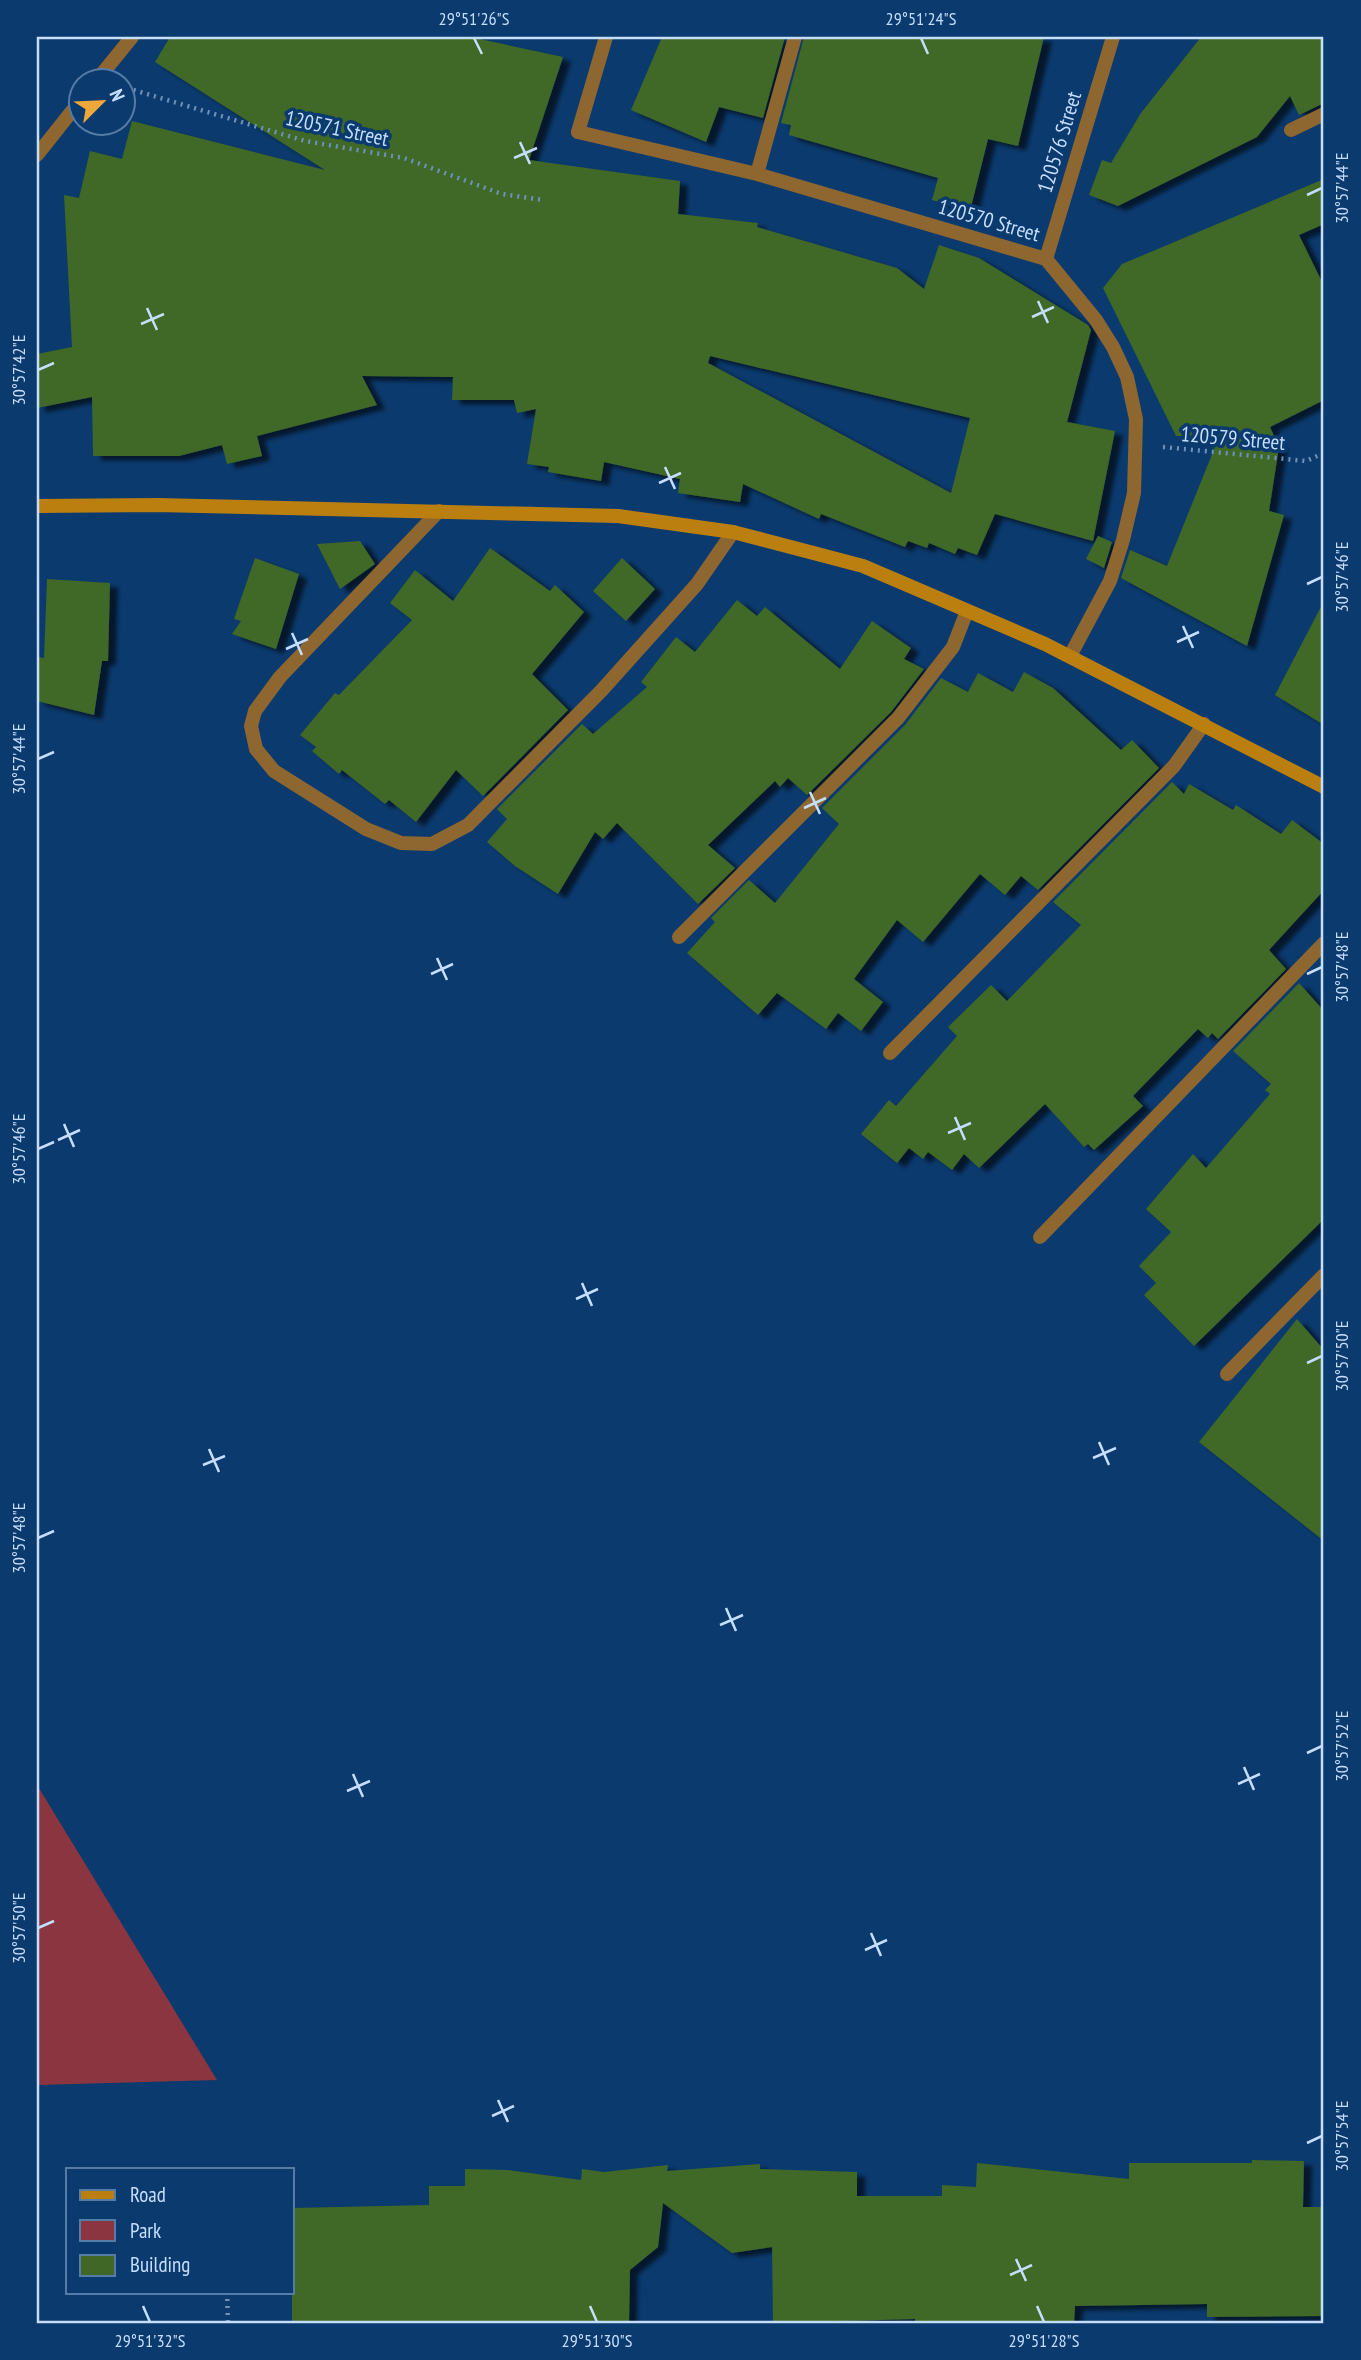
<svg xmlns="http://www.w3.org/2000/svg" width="1361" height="2360" font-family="'PT Sans Narrow',sans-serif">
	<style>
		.green { fill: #8b3541 }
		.building { fill: #416727; fill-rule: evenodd; filter: url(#shadow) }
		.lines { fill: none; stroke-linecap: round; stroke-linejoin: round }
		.path { stroke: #6f92bb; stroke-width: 4.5; stroke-dasharray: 2 5; stroke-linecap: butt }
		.lane { stroke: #8e6730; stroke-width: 14 }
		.street { stroke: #8e6730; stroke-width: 14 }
		.secondary { stroke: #bb7f10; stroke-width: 14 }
		.ticks { fill: none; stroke: #c5defd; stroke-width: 2.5 }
		.labels { text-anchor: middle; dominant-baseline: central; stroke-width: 7; stroke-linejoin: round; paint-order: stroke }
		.street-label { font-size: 21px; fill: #c5defd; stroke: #0b3a6e }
		.neatline { fill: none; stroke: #c5defd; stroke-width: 2.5 }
		.ticks-label { font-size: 18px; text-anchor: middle; fill: #c5defd }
	</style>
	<defs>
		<filter id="shadow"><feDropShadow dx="8" dy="4.5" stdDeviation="2" flood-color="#0009"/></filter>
	</defs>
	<rect width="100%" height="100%" fill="#0b3a6e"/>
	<path class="green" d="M37 1785 217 2080 37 2085Z"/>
	<path class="building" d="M170 37H470L563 57 529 160 680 181 678 214 758 223 757 227 897 268 924 289 939 245 979 258 1088 325 1091 330 1067 422 1115 431 1093 541 995 514 977 555 958 548 955 554 929 543 927 548 908 541 905 547 821 514 819 519 743 484 740 502 678 493 680 479 604 462 601 481 548 472 549 467 527 464 536 409 517 413 514 400H452L453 377 362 376 377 405 257 436 262 456 227 464 222 445 179 456H93L92 397 37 408V354L72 347 64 195 79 198 90 151 122 159 132 121 325 170 155 62ZM710 356 970 418 951 493 708 363Z
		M662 37H785L763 118 719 107 706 142 631 110Z
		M804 37H1044L1018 146 988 139 970 211 932 200 938 178 789 135 791 125 781 123Z
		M1201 37H1324V103L1299 115 1290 96 1257 137 1118 206 1089 195 1102 160 1111 163 1141 113Z
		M1324 179V224L1299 235 1324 286V400L1270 427 1279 447 1269 511 1284 515 1247 646 1121 578 1130 550 1167 566 1219 437 1176 436 1103 288 1122 264Z
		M1098 536 1112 542 1104 568 1086 559Z
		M360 541 375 564 340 589 317 544Z
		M490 548 550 591 555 585 584 612 532 674 568 710 483 796 456 770 416 822 389 800 385 804 342 770 339 774 312 751 316 747 300 735 335 693 339 695 412 620 390 603 415 570 453 601Z
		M255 558 299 574 276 649 232 634 241 621 234 619Z
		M622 558 655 589 626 621 593 591Z
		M47 579 110 583 108 661H102L94 715 37 701V657L44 658Z
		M737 600 757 616 765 607 840 669 872 621 911 648 904 659 924 669 891 712 807 795 788 778 780 787 775 781 708 845 735 868 698 904 617 823 603 839 595 832 558 894 515 866 487 842 507 819 497 809 582 724 593 734 647 687 641 682 676 637 695 652Z
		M1324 601V725L1275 695Z
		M1024 672 1053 688 1121 750 1132 740 1159 768 1038 890 1021 876 1005 895 980 874 923 942 897 920 854 979 883 1002 861 1031 838 1013 826 1029 777 993 758 1015 687 953 715 922 711 918 749 880 775 903 839 824 822 808 905 725 941 678 968 692 978 673 1013 692Z
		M1172 782 1184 794 1189 784 1233 810 1236 805 1281 834 1292 820 1324 844V890L1269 950 1286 969 1218 1039 1212 1033 1208 1038 1198 1029 1133 1096 1143 1106 1094 1150 1088 1144 1084 1147 1045 1104 979 1168 964 1154 952 1170 928 1152 923 1159 909 1148 897 1163 861 1134 889 1100 896 1106 957 1036 948 1027 991 985 1007 1001 1081 925 1053 902Z
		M1299 983 1324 1011V1219L1194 1346 1144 1295 1156 1283 1139 1266 1171 1232 1146 1209 1193 1154 1206 1168 1270 1094 1265 1090 1271 1084 1233 1051Z
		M1297 1319 1324 1350V1541L1199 1442Z
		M1252 2160 1304 2161 1303 2207H1324V2316L1207 2317V2304L1075 2306 1074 2323H915V2319L773 2323 772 2247 732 2253 663 2203 658 2247 630 2270 629 2323H292V2208L429 2205V2186H465V2169L508 2170 581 2180 582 2169 604 2172 668 2165 667 2171 760 2164V2169L857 2172V2196H942V2185L976 2187 977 2163 1129 2179V2163H1252Z"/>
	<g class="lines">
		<path class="path" d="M127 88 305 141 404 158 502 194 544 200
			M1163 447 1306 461 1324 453
			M227 2292 228 2323"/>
		<path class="lane" d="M578 132 606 37"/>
		<path class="street" d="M97 80 132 37
			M1291 130 1324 114
			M578 132 757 174 1046 259 1096 320 1113 347 1127 377 1136 419 1134 493 1123 540 1110 581 1070 656
			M37 155 80 101
			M757 174 795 37
			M1046 259 1113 37
			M439 511 280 677 255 711 251 726 256 749 274 771 366 829 401 843 432 844 468 825 602 690 697 584 733 532
			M679 937 898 718 953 647 967 611
			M890 1053 1174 766 1204 724
			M1040 1237 1324 943
			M1227 1374 1324 1275"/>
		<path class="secondary" d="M37 506 157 505 618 516 733 532 863 566 1045 644 1324 787"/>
	</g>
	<path class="ticks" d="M474 38 482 54M921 38 928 54M520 142 530 164M514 158 537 148M1307 195 1322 188M1038 301 1048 323M147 308 157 330M1032 317 1054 307M141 324 164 314M38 370 54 363M665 467 675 489M659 483 681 473M1307 584 1322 577M1183 626 1193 648M292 633 302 655M1177 642 1199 632M286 649 308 639M38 759 54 752M810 792 820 814M804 808 826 798M437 958 447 980M431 974 453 964M1307 974 1322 967M955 1117 965 1140M64 1124 74 1147M948 1133 971 1123M58 1140 80 1130M38 1149 54 1142M582 1283 592 1306M576 1299 598 1289M1307 1363 1322 1356M1099 1442 1109 1465M209 1449 219 1472M1093 1458 1116 1448M203 1465 225 1456M38 1538 54 1531M726 1608 736 1631M720 1625 743 1615M1307 1753 1322 1746M1244 1767 1254 1790M353 1774 363 1797M1238 1784 1260 1774M347 1791 370 1781M38 1928 54 1921M871 1933 881 1956M865 1950 887 1940M498 2100 508 2122M492 2116 514 2106M1307 2143 1322 2136M1016 2259 1026 2281M1010 2275 1032 2265M143 2306 150 2322M590 2306 597 2322M1037 2306 1044 2322"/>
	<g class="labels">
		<g class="street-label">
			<text transform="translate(337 128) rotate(12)">120571 Street</text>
			<text transform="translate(1059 142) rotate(-73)">120576 Street</text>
			<text transform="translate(989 220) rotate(16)">120570 Street</text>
			<text transform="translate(1233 438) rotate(5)">120579 Street</text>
		</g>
	</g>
	<rect width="1361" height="2360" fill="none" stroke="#0b3a6e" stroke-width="77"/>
	<rect x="66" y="2168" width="228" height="126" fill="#0b3a6e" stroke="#557ca7" stroke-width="2"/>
	<rect x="80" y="2190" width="35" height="10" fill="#bb7f10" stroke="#557ca7" stroke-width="2"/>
	<text x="130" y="2202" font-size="21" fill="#c5defd">Road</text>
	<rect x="80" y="2220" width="35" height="21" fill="#8b3541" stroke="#557ca7" stroke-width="2"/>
	<text x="130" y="2238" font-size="21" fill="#c5defd">Park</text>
	<rect x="80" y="2255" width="35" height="21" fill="#416727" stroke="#557ca7" stroke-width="2"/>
	<text x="130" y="2272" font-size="21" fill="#c5defd">Building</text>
	<g transform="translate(102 102) rotate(66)"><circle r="33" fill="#0b3a6e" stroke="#557ca7" stroke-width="2"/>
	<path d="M0-5L12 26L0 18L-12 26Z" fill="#eda83b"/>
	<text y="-10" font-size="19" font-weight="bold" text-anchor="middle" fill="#c5defd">N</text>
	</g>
	<rect x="38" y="38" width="1284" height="2284" class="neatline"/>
	<g class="ticks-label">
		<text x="474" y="25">29°51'26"S</text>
		<text x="921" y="25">29°51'24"S</text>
		<text transform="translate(1342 188) rotate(-90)" y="6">30°57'44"E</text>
		<text transform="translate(19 370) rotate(-90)" y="6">30°57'42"E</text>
		<text transform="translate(1342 577) rotate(-90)" y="6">30°57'46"E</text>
		<text transform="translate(19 759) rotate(-90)" y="6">30°57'44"E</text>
		<text transform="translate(1342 967) rotate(-90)" y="6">30°57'48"E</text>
		<text transform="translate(19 1149) rotate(-90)" y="6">30°57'46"E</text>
		<text transform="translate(1342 1356) rotate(-90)" y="6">30°57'50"E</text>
		<text transform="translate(19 1538) rotate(-90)" y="6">30°57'48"E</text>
		<text transform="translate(1342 1746) rotate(-90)" y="6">30°57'52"E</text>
		<text transform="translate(19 1928) rotate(-90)" y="6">30°57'50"E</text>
		<text transform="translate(1342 2136) rotate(-90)" y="6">30°57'54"E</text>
		<text x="150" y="2347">29°51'32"S</text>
		<text x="597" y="2347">29°51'30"S</text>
		<text x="1044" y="2347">29°51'28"S</text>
	</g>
</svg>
